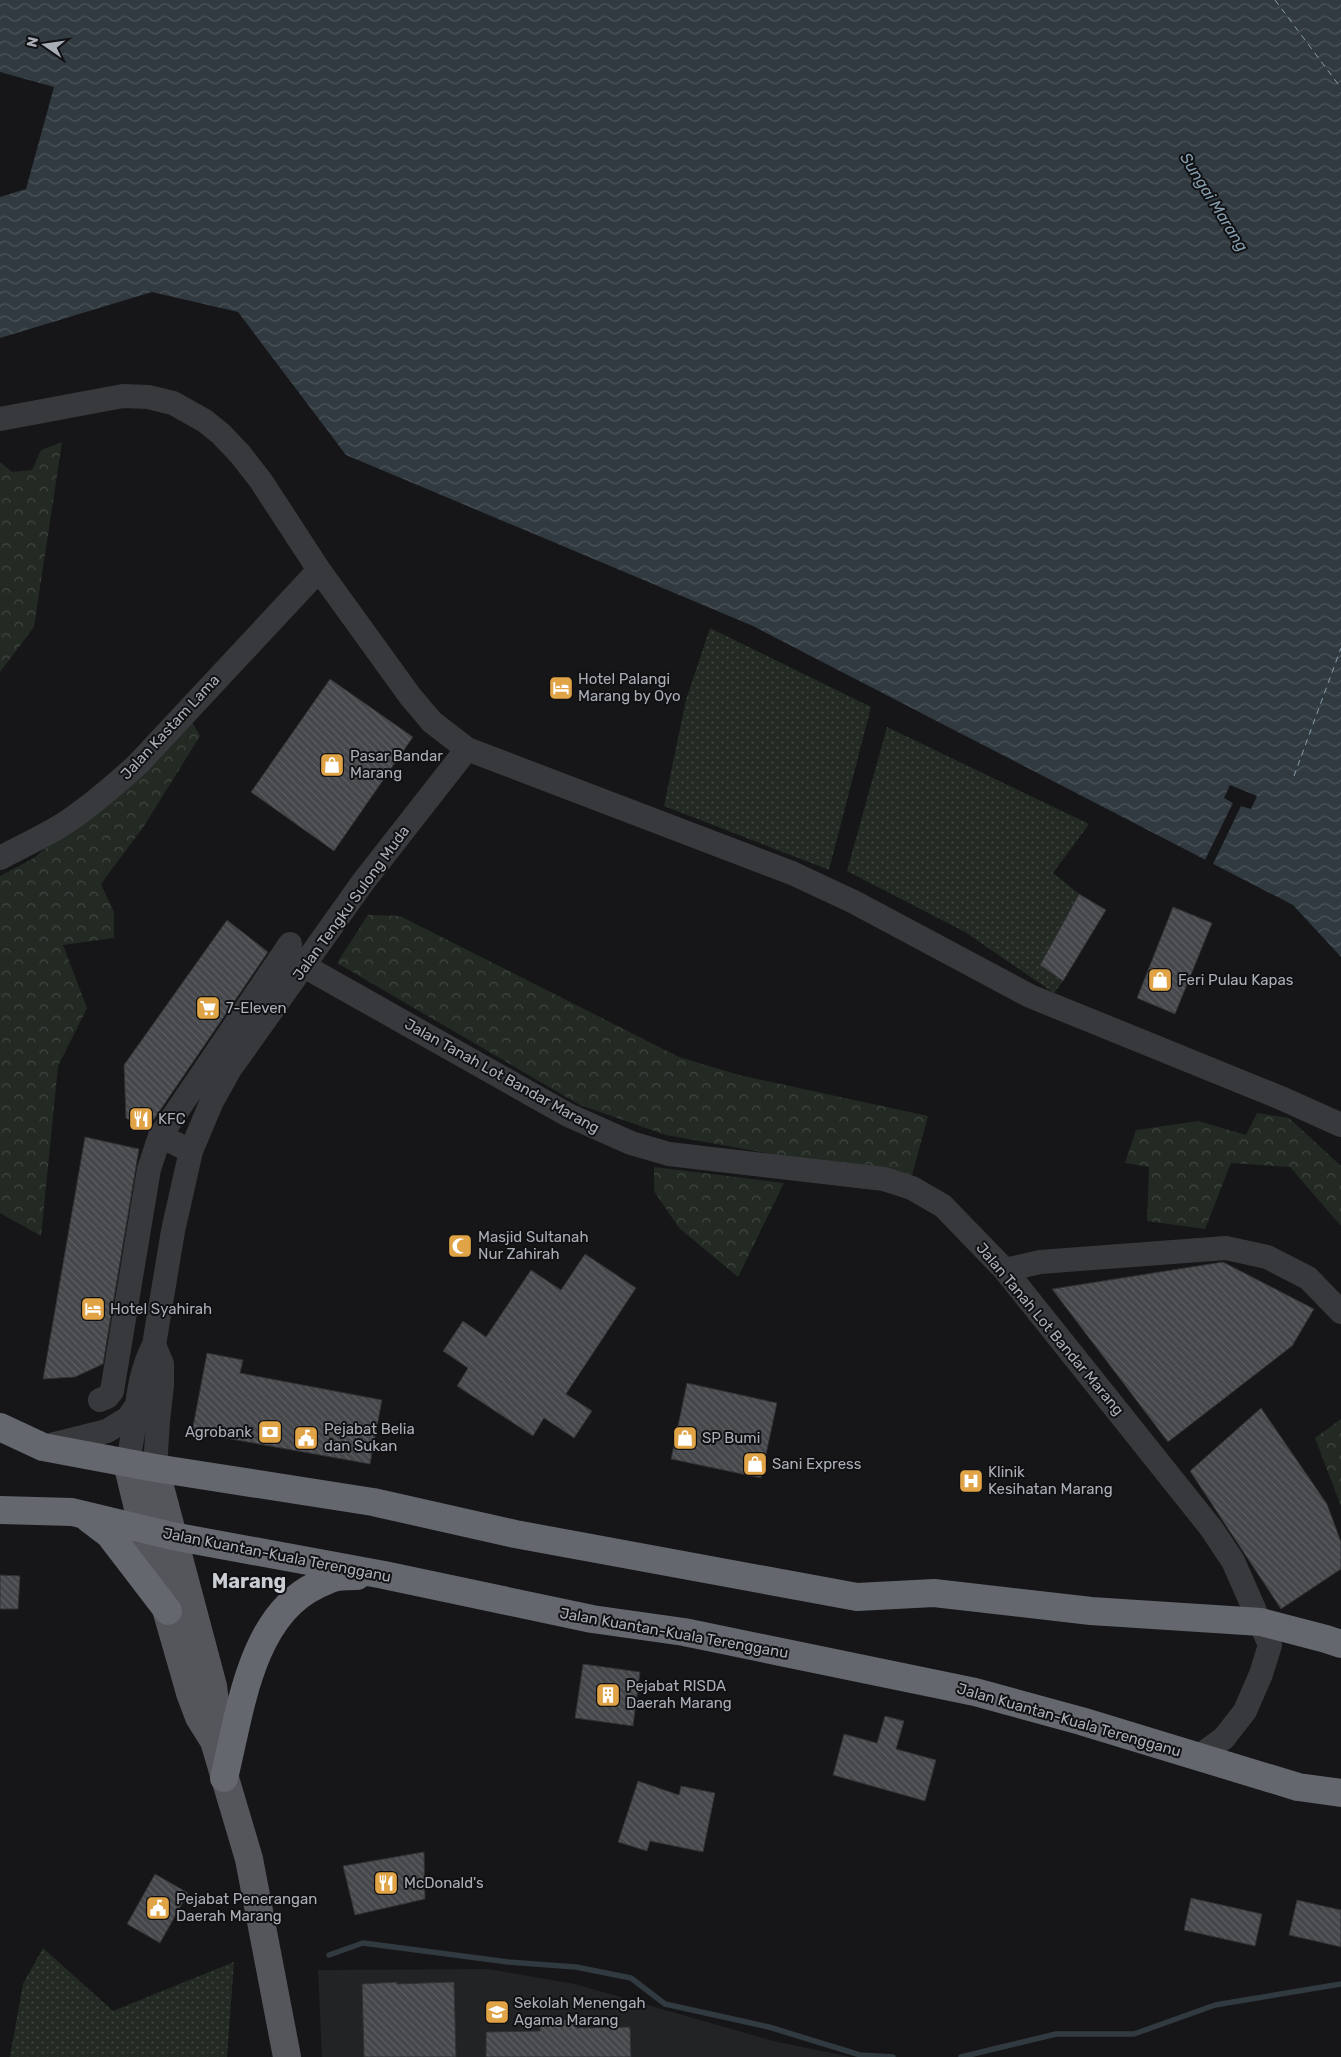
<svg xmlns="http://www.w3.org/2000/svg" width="1341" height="2057" font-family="Rubik,sans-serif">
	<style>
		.built { fill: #222325 }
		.grass { fill: url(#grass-dots) }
		.forest { fill: url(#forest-crowns) }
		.water { fill: url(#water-waves) }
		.pier { fill: #161618 }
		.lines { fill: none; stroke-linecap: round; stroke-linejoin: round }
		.stream { stroke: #313a40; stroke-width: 5.5 }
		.ferry { stroke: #849dae; stroke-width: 1; stroke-dasharray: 6 5; stroke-linecap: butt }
		.building { fill: url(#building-back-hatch); stroke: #303134 }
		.minor { stroke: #38393d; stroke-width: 24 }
		.major { stroke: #54565b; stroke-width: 28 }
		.highway { stroke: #64676d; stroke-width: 28 }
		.labels { text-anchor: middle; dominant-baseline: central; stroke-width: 4; stroke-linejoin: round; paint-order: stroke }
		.poi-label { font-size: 15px; fill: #aaaeb7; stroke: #111113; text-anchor: start }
		.street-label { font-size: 15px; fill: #aaaeb7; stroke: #111113 }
		.water-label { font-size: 16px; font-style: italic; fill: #849dae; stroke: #111113 }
		.district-label { font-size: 20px; font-weight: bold; fill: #cacdd3; stroke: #111113 }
	</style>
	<defs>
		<pattern id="grass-dots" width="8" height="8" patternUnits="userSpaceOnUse" patternTransform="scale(1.25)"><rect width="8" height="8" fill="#232a23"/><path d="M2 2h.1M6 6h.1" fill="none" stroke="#404641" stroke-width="1.8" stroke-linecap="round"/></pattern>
		<pattern id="forest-crowns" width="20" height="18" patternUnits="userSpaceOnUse" patternTransform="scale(1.25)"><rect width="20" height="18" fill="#232a23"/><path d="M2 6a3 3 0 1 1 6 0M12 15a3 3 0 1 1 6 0" fill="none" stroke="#404641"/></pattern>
		<pattern id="water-waves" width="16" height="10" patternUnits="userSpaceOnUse" patternTransform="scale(1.25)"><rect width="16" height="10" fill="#313a40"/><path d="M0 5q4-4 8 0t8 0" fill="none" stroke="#4c5459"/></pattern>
		<pattern id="building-back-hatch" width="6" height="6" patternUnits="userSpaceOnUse" patternTransform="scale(1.25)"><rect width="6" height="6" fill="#45474b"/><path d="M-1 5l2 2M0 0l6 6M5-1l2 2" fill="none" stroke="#5d5f63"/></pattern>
	</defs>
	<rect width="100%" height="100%" fill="#161618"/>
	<path class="built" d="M488 1969 575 1984 773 2041 851 2057H322L318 1970Z"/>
	<path class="grass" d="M710 628 871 707 829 870 664 806 686 700Z
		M887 727 1089 824 1053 873 1079 894 1040 965 1063 981 1054 993 965 932 847 871Z
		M43 1948 113 2011 234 1962 227 2057H10L23 1984Z"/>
	<path class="forest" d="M62 442 34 627 0 672V462L12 472 32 470 41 450Z
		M192 722 200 736 144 826 101 884 114 912V938L63 945 87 1008 58 1066 41 1236 0 1213V876L34 858Z
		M368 915 400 916 679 1057 739 1075 928 1116 911 1179 666 1135 580 1105 337 963Z
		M1257 1113 1289 1118 1341 1166V1226L1290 1167 1231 1163 1205 1229 1147 1221 1149 1167 1125 1163 1136 1130 1198 1121 1246 1135Z
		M654 1167 784 1183 738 1277 679 1228 654 1191Z
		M1341 1419V1506L1315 1438Z"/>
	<path class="water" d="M0 0H1341V957L1293 905 753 626 346 455 238 312 152 292 0 338V197L26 189 54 87 0 72Z"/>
	<path class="pier" d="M1230 785 1257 796 1251 809 1241 806 1212 866 1204 862 1233 803 1224 798Z"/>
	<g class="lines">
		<path class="stream" d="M329 1955 363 1943 508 1962 576 1967 631 1978 665 2004 769 2027 860 2055 893 2057
			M961 2057 1056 2034H1134L1215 2005 1341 1984"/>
		<path class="ferry" d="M1275 0 1341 88
			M1294 776 1341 648"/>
	</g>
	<path class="building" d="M330 679 413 737 334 851 251 792Z
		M1079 894 1106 910 1063 981 1040 965Z
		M1173 907 1212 923 1175 1014 1137 998Z
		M227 920 268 952 146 1131 126 1118 124 1065Z
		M85 1137 139 1149 103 1364 75 1377 43 1379Z
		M585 1254 636 1288 566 1394 592 1411 574 1438 544 1418 533 1436 457 1386 468 1368 443 1351 463 1321 486 1337 531 1270 561 1290Z
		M1223 1262 1314 1309 1292 1346 1168 1442 1052 1289Z
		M207 1353 243 1360 240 1373 382 1400 370 1464 192 1432Z
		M687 1383 777 1403 761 1478 671 1459Z
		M1261 1408 1327 1504 1341 1542V1569L1281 1609 1190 1471Z
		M0 1575 20 1576 18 1609H0Z
		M583 1664 640 1672 633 1726 575 1718Z
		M885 1716 904 1721 896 1749 936 1760 925 1801 833 1775 844 1734 877 1743Z
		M638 1781 679 1795 681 1786 715 1793 703 1852 650 1841 647 1851 618 1842Z
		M424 1852 425 1899 355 1915 343 1866Z
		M155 1874 188 1893 160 1943 127 1924Z
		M1191 1898 1262 1914 1255 1946 1184 1930Z
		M1297 1900 1341 1910V1947L1289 1935Z
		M397 1982V1984L454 1982 456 2057H364L362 1984Z
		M540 2020H577V2028L630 2027 631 2057H486V2032L540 2031Z"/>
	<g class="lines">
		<path class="minor" d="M0 419 123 396 148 397 173 403 205 421 221 434 240 454 261 481 319 570 410 696 432 722 467 749 792 873 854 902 1030 996 1281 1098 1341 1125
			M0 858C21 847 42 837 62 825 90 807 114 786 138 764L319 570
			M304 966 568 1115 631 1143 669 1154 884 1179 912 1188 943 1206 1005 1270 1211 1528 1233 1561 1270 1645 1261 1674 1245 1711 1224 1738 1198 1757
			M160 1136 290 944
			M1005 1270 1040 1262 1226 1248 1267 1257 1308 1278 1341 1312
			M154 1345 162 1364V1385L158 1421 155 1468
			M100 1400 107 1397 112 1391 149 1169 160 1136 191 1151
			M43 1447 107 1431 128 1418 137 1405
			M127 1463C138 1424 134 1382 154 1345L173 1231 191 1151 212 1101 230 1069 363 882 467 749"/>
		<path class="major" d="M127 1463 143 1529 190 1693 199 1717 214 1741 249 1859 287 2057
			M155 1468 213 1686 216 1711 214 1741"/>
		<path class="highway" d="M0 1427 43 1447 155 1468 373 1502 515 1534 857 1597 934 1593 1091 1611 1261 1622 1326 1639 1341 1644
			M0 1510 72 1512 172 1536 384 1575 592 1619 684 1632 975 1692 1081 1721 1298 1787 1341 1793
			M88 1518 109 1534 168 1611
			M224 1778C240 1714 250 1616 317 1585 324 1582 331 1578 338 1577 344 1576 351 1576 357 1576"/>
	</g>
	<defs>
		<symbol id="hotel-square" viewBox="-11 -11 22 22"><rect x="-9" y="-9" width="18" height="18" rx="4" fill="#e0a346" stroke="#111113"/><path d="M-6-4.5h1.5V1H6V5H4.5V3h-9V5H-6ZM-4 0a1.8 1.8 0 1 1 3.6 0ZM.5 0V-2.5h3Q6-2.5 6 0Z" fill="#fff"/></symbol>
		<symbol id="shop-square" viewBox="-11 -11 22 22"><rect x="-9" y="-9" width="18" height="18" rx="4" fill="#e0a346" stroke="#111113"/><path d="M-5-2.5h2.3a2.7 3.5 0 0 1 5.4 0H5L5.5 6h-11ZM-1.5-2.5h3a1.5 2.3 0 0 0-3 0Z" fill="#fff"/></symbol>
		<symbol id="supermarket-square" viewBox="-11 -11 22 22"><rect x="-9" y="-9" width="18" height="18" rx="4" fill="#e0a346" stroke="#111113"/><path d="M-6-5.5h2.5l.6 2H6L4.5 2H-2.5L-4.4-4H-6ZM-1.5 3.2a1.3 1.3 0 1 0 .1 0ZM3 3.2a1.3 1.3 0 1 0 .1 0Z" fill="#fff"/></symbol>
		<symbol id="restaurant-square" viewBox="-11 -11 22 22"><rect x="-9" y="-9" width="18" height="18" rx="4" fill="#e0a346" stroke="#111113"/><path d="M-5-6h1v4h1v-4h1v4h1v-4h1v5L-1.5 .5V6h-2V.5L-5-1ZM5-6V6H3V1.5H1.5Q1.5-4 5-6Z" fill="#fff"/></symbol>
		<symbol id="mosque-square" viewBox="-11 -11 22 22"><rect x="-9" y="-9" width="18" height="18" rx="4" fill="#e0a346" stroke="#111113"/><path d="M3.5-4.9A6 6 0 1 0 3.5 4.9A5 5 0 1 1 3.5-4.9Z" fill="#fff"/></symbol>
		<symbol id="bank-square" viewBox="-11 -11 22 22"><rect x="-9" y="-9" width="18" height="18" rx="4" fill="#e0a346" stroke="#111113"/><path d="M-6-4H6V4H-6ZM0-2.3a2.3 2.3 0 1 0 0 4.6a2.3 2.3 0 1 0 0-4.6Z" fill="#fff"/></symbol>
		<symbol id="civic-square" viewBox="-11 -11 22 22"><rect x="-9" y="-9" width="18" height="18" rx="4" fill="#e0a346" stroke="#111113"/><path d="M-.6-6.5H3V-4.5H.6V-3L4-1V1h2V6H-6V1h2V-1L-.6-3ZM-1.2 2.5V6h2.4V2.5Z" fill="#fff"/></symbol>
		<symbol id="hospital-square" viewBox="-11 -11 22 22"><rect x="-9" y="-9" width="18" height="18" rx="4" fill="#e0a346" stroke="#111113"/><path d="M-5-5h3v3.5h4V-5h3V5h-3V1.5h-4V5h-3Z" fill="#fff"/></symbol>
		<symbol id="building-square" viewBox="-11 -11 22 22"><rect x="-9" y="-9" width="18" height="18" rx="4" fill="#e0a346" stroke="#111113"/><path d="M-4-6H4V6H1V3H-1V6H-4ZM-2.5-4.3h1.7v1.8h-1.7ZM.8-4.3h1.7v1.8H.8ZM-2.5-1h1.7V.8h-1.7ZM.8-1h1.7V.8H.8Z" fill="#fff"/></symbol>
		<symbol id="school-square" viewBox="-11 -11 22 22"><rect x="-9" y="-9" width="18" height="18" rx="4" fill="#e0a346" stroke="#111113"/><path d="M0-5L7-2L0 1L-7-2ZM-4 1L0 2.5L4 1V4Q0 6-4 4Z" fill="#fff"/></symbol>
	</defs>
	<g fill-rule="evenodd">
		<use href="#hotel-square" x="547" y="674" width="28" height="28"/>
		<use href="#shop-square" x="318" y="751" width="28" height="28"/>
		<use href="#shop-square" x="1146" y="966" width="28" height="28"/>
		<use href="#supermarket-square" x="194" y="994" width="28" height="28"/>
		<use href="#restaurant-square" x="127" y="1105" width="28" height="28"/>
		<use href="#mosque-square" x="446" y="1232" width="28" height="28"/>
		<use href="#hotel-square" x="79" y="1295" width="28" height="28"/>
		<use href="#bank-square" x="256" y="1418" width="28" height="28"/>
		<use href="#civic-square" x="292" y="1424" width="28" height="28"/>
		<use href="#shop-square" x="671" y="1424" width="28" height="28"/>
		<use href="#shop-square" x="741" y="1450" width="28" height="28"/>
		<use href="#hospital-square" x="957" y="1467" width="28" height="28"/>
		<use href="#building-square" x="594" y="1681" width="28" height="28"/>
		<use href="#restaurant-square" x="372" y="1869" width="28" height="28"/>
		<use href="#civic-square" x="144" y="1894" width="28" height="28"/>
		<use href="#school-square" x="483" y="1998" width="28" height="28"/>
	</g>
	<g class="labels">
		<g class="poi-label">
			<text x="578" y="679">Hotel Palangi<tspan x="578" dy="17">Marang by Oyo</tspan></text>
			<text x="350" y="756">Pasar Bandar<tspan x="350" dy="17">Marang</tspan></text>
			<text x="1178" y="980">Feri Pulau Kapas</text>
			<text x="226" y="1008">7-Eleven</text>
			<text x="158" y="1119">KFC</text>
			<text x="478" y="1237">Masjid Sultanah<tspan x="478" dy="17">Nur Zahirah</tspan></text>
			<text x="110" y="1309">Hotel Syahirah</text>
			<text x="324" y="1429">Pejabat Belia<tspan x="324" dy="17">dan Sukan</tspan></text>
			<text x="252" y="1432" text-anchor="end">Agrobank</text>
			<text x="702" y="1438">SP Bumi</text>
			<text x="772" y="1464">Sani Express</text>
			<text x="988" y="1472">Klinik<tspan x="988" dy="17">Kesihatan Marang</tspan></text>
			<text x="626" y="1686">Pejabat RISDA<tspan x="626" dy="17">Daerah Marang</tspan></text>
			<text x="404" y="1883">McDonald's</text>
			<text x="176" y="1899">Pejabat Penerangan<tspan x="176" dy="17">Daerah Marang</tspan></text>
			<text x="514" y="2003">Sekolah Menengah<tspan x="514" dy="17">Agama Marang</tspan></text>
		</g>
		<g class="street-label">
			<text transform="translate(170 727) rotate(-47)">Jalan Kastam Lama</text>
			<text transform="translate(351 903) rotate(-54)">Jalan Tengku Sulong Muda</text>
			<text transform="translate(502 1076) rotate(29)">Jalan Tanah Lot Bandar Marang</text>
			<text transform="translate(1050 1329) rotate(50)">Jalan Tanah Lot Bandar Marang</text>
			<text transform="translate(277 1555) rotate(11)">Jalan Kuantan-Kuala Terengganu</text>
			<text transform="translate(674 1633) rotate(10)">Jalan Kuantan-Kuala Terengganu</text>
			<text transform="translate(1069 1720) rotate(16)">Jalan Kuantan-Kuala Terengganu</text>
		</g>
		<g class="water-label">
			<text transform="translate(1214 202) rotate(58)">Sungai Marang</text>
		</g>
		<g class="district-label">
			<text x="249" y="1581">Marang</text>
		</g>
	</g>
	<g transform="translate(45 45) rotate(283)" stroke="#111113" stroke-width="4" paint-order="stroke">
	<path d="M0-4L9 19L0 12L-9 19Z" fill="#aaaeb7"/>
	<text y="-8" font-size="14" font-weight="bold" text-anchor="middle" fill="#aaaeb7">N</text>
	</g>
</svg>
